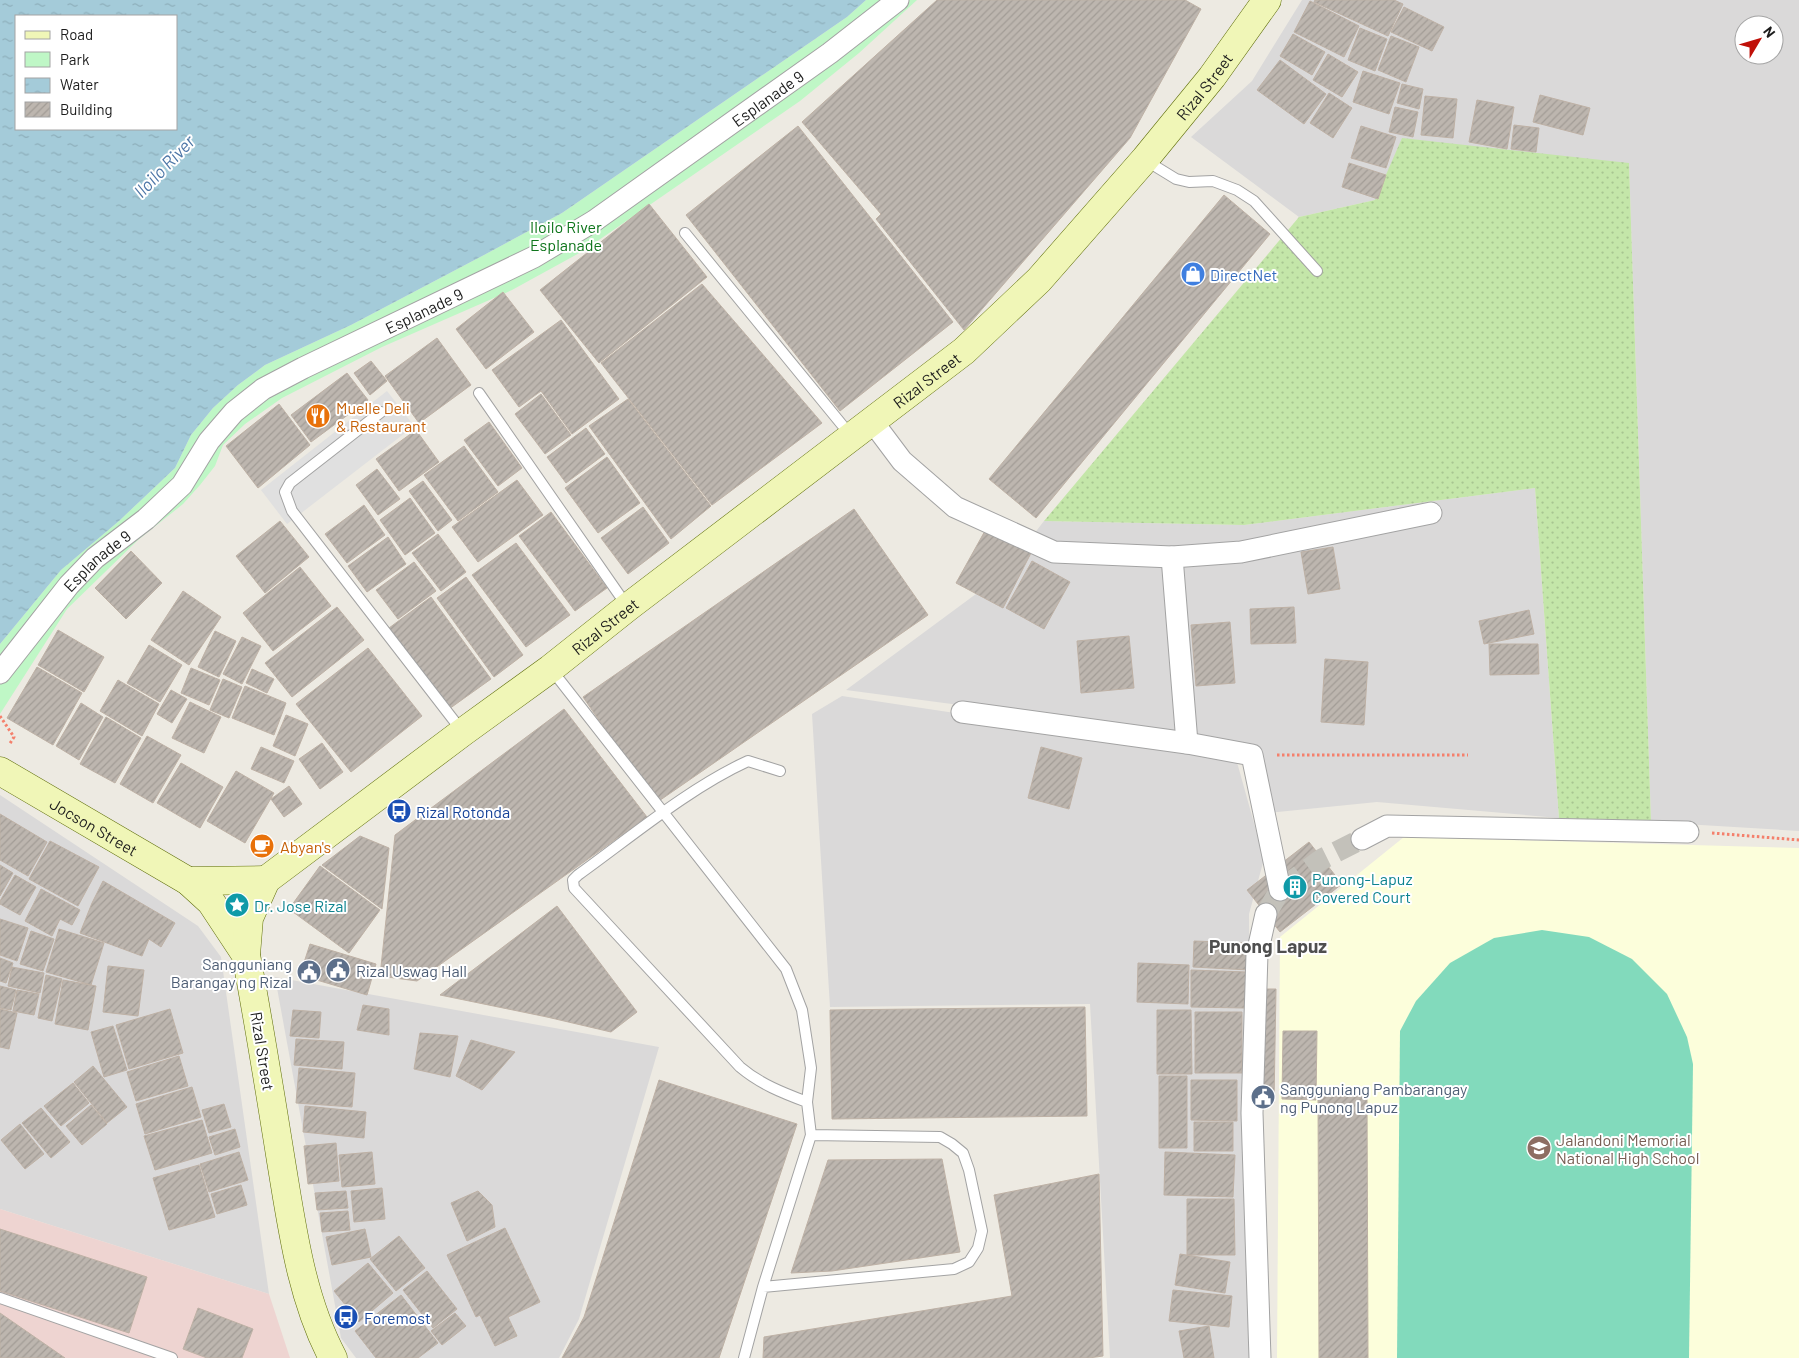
<svg xmlns="http://www.w3.org/2000/svg" width="1799" height="1358" font-family="Barlow,sans-serif">
	<style>
		.residential { fill: #dad9d9; fill-rule: evenodd }
		.commercial { fill: #eed4d1 }
		.education { fill: #fcfedb }
		.grass { fill: url(#grass-dots) }
		.park { fill: #bff7c6 }
		.pitch { fill: #82dabc }
		.parking { fill: #e0e0e0 }
		.water { fill: url(#water-ripples); fill-rule: evenodd }
		.building { fill: url(#building-hatch); stroke: #beb1a5 }
		.lines { fill: none; stroke-linecap: round; stroke-linejoin: round }
		.street-tunnel { stroke: #c3c1ba; stroke-width: 21; stroke-dasharray: 21 11; stroke-linecap: butt }
		.lane-casing { stroke: #a3a3a3; stroke-width: 12 }
		.street-casing { stroke: #a3a3a3; stroke-width: 23 }
		.secondary-casing { stroke: #5e6d09; stroke-width: 29 }
		.path { stroke: #f4806c; stroke-width: 3; stroke-dasharray: 2.5 2.5; stroke-linecap: butt }
		.lane { stroke: #fff; stroke-width: 10 }
		.street { stroke: #fff; stroke-width: 21 }
		.secondary { stroke: #f0f6b7; stroke-width: 28 }
		.labels { text-anchor: middle; dominant-baseline: central; stroke-width: 4; stroke-linejoin: round; paint-order: stroke }
		.street-label { font-size: 16px; fill: #1c1c1c; stroke: #fff }
		.park-label { font-size: 16px; fill: #0f751c; stroke: #fff }
		.shop-label { font-size: 16px; fill: #366cbe; stroke: #fff; text-anchor: start }
		.food-label { font-size: 16px; fill: #c56008; stroke: #fff; text-anchor: start }
		.transit-label { font-size: 16px; fill: #164399; stroke: #fff; text-anchor: start }
		.culture-label { font-size: 16px; fill: #0d838f; stroke: #fff; text-anchor: start }
		.service-label { font-size: 16px; fill: #4e5e75; stroke: #fff; text-anchor: start }
		.education-label { font-size: 16px; fill: #785e54; stroke: #fff; text-anchor: start }
		.water-label { font-size: 18px; font-style: italic; fill: #4d76a7; stroke: #fff }
		.quarter-label { font-size: 19px; font-weight: bold; fill: #4f4f4f; stroke: #fff }
	</style>
	<defs>
		<pattern id="grass-dots" width="8" height="8" patternUnits="userSpaceOnUse" patternTransform="scale(1.25)"><rect width="8" height="8" fill="#c4e6a9"/><path d="M2 2h.1M6 6h.1" fill="none" stroke="#a8c591" stroke-width="1.8" stroke-linecap="round"/></pattern>
		<pattern id="water-ripples" width="26" height="14" patternUnits="userSpaceOnUse" patternTransform="scale(1.25)"><rect width="26" height="14" fill="#a4cbd9"/><path d="M2 4q2-2 4 0t4 0M15 11q2-2 4 0t4 0" fill="none" stroke="#8daeba"/></pattern>
		<pattern id="building-hatch" width="6" height="6" patternUnits="userSpaceOnUse" patternTransform="scale(1.25)"><rect width="6" height="6" fill="#bdb6af"/><path d="M-1 1l2-2M0 6l6-6M5 7l2-2" fill="none" stroke="#a29c96"/></pattern>
	</defs>
	<rect width="100%" height="100%" fill="#edeae2"/>
	<path class="residential" d="M1302 0H1799V831L1651 822 1629 163 1375 200 1299 217 1191 137 1252 81ZM1744 25H1774V55H1744Z
		M1535 488 1559 818 1377 802 1268 813 1254 744 846 690 1003 574 1044 521 1244 525Z
		M842 696 1235 755 1264 859 1249 914 1251 1358H1110L1090 1004 830 1007 812 714Z
		M0 795 198 926 221 957 269 1294 0 1209Z
		M275 977 659 1047 579 1319 559 1358H356L341 1338Z"/>
	<path class="commercial" d="M0 1209 269 1294 290 1358H0Z"/>
	<path class="education" d="M1404 837 1799 848V1358H1277L1280 937Z"/>
	<path class="grass" d="M1402 138 1629 163 1651 822 1559 818 1535 488 1244 525 1044 521 1299 217 1375 200Z"/>
	<path class="park" d="M866 0H917L859 53 800 101 583 251 512 290 382 347 282 398 245 424 223 445 215 466 200 485 183 504 138 540 67 609 0 714V644L61 570 119 521 175 468 191 435 213 408 238 385 265 365 351 325 484 255 562 213 847 17Z"/>
	<path class="pitch" d="M1542 930 1589 937 1632 959 1667 994 1687 1037 1693 1064 1689 1358H1397L1400 1031 1416 1001 1450 963 1494 938Z"/>
	<path class="parking" d="M387 391 414 426 287 524 261 490Z"/>
	<path class="water" d="M0 0H866L847 17 562 213 484 255 351 325 265 365 238 385 213 408 191 435 175 468 119 521 61 570 0 644ZM16 16H176V129H16Z"/>
	<path class="building" d="M937 0H1185L1201 9 1130 138 964 330 876 219 881 214 802 122Z
		M1315 0H1394L1403 4 1388 36 1314 2Z
		M1310 1 1359 26 1344 57 1294 32Z
		M1404 7 1444 27 1432 51 1391 32Z
		M1360 28 1387 39 1375 71 1348 60Z
		M1293 34 1325 52 1312 75 1280 56Z
		M1391 36 1419 47 1406 82 1378 70Z
		M1328 54 1358 72 1342 97 1313 80Z
		M1280 60 1326 94 1304 124 1257 90Z
		M1363 71 1400 83 1389 114 1353 102Z
		M1402 84 1423 89 1419 109 1397 103Z
		M1329 93 1352 108 1333 138 1310 123Z
		M1540 95 1590 108 1583 135 1533 122Z
		M1425 96 1457 99 1453 138 1421 135Z
		M1477 100 1514 107 1507 149 1469 142Z
		M1395 107 1418 112 1413 137 1389 132Z
		M1514 125 1539 128 1536 152 1511 149Z
		M798 126 953 322 840 411 686 215Z
		M1361 126 1396 137 1386 168 1351 158Z
		M1349 163 1386 175 1378 199 1342 187Z
		M1224 195 1270 234 1036 518 989 479Z
		M649 204 707 277 599 363 540 290Z
		M702 284 822 423 712 505 601 363Z
		M503 292 534 332 486 369 456 329Z
		M561 320 619 399 572 434 541 391 519 407 492 370Z
		M437 338 471 385 419 423 385 376Z
		M371 361 387 381 370 395 354 373Z
		M347 373 368 400 311 442 291 415Z
		M541 394 571 435 545 454 515 414Z
		M628 399 711 506 671 539 589 426Z
		M279 404 310 445 258 488 226 446Z
		M489 422 522 468 498 486 464 440Z
		M586 428 605 454 566 483 547 457Z
		M416 430 439 462 399 491 376 459Z
		M464 446 498 492 458 521 424 475Z
		M607 457 640 503 598 533 565 488Z
		M377 469 400 499 378 515 356 485Z
		M517 480 543 515 478 562 452 527Z
		M423 481 452 520 438 531 409 491Z
		M410 498 435 533 405 555 380 520Z
		M364 505 385 535 347 563 325 534Z
		M643 507 669 543 628 574 601 538Z
		M854 509 928 615 656 803 583 697Z
		M551 512 607 588 575 611 519 536Z
		M280 521 309 557 265 593 236 556Z
		M986 529 1031 553 1003 608 956 583Z
		M438 534 466 572 441 591 412 553Z
		M388 537 406 564 367 592 348 566Z
		M516 543 570 615 526 647 472 575Z
		M1333 547 1340 589 1308 594 1301 552Z
		M131 551 162 583 126 619 95 588Z
		M1032 561 1070 582 1044 629 1006 608Z
		M414 562 436 591 398 619 376 590Z
		M300 567 331 606 273 651 243 613Z
		M466 577 523 655 494 677 437 598Z
		M183 591 221 617 189 665 151 640Z
		M431 597 491 679 449 709 389 628Z
		M337 607 364 640 292 697 265 663Z
		M1294 607 1296 643 1251 644 1250 609Z
		M1529 610 1534 634 1484 644 1479 621Z
		M1230 622 1235 683 1196 686 1191 625Z
		M58 630 104 657 84 692 38 665Z
		M215 631 236 641 219 677 198 667Z
		M1129 636 1134 688 1081 693 1077 641Z
		M242 637 261 646 242 684 223 674Z
		M1489 644H1538L1539 674 1490 675Z
		M149 645 182 665 160 702 127 683Z
		M368 648 422 716 351 772 296 704Z
		M1325 659 1368 662 1364 725 1321 722Z
		M37 667 82 693 53 745 7 718Z
		M191 668 220 680 209 705 181 693Z
		M252 669 274 679 267 693 246 683Z
		M223 679 242 687 229 718 210 710Z
		M118 680 159 704 142 736 100 711Z
		M245 686 286 703 274 735 232 718Z
		M171 690 187 699 172 723 157 714Z
		M190 702 221 717 204 753 172 738Z
		M81 703 103 717 79 760 56 746Z
		M564 709 647 817 417 981 380 976 395 835Z
		M286 715 308 724 295 756 273 746Z
		M106 717 141 738 115 783 80 764Z
		M147 736 181 755 153 803 120 784Z
		M322 743 343 772 320 789 299 759Z
		M261 747 294 761 284 783 251 769Z
		M1041 747 1082 758 1069 809 1028 798Z
		M181 763 223 787 200 828 157 803Z
		M236 771 274 793 245 843 207 821Z
		M289 786 302 804 284 817 271 799Z
		M0 814 47 842 28 876 0 860Z
		M360 836 389 848 382 909 322 865Z
		M50 841 99 867 78 906 29 879Z
		M1309 842 1342 884 1280 932 1247 890Z
		M0 865 13 873 0 896Z
		M320 866 380 910 349 953 289 909Z
		M15 875 36 887 20 915 0 904V901Z
		M103 881 175 923 161 947 149 939 142 956 80 933 92 903Z
		M41 889 80 910 72 925 60 919 52 936 25 921Z
		M557 906 637 1012 611 1032 547 1017 440 995Z
		M0 919 28 928 17 961 0 955Z
		M59 929 104 943 91 985 46 972Z
		M31 931 54 939 43 971 20 964Z
		M1194 941 1250 943 1249 970 1193 967Z
		M310 944 376 964 367 995 300 975Z
		M0 958 13 963 6 983 0 981Z
		M1138 963 1189 965 1188 1004 1137 1002Z
		M108 966 144 970 138 1016 103 1012Z
		M12 967 44 973 40 993 8 986Z
		M1191 970 1246 972 1244 1008 1191 1007Z
		M46 975 62 979 52 1021 38 1018Z
		M63 980 96 986 88 1030 55 1024Z
		M0 986 16 990 11 1010 0 1008Z
		M1260 989H1276L1274 1103 1259 1102Z
		M17 990 39 994 34 1015 13 1011Z
		M363 1005 389 1009V1035L357 1030Z
		M1085 1007 1087 1116 832 1119 830 1010Z
		M0 1009 17 1013 9 1049 0 1047Z
		M170 1009 183 1053 129 1069 116 1025Z
		M293 1010 321 1012 319 1038 290 1036Z
		M1157 1010H1191L1192 1074H1157Z
		M1195 1012H1242V1073H1195Z
		M113 1026 127 1070 104 1077 91 1032Z
		M1283 1031H1317L1316 1100 1282 1099Z
		M420 1033 458 1036 450 1077 414 1069Z
		M296 1039 344 1042 342 1069 294 1065Z
		M471 1040 515 1052 482 1090 456 1076Z
		M179 1056 188 1086 136 1101 127 1072Z
		M93 1066 127 1107 107 1123 74 1082Z
		M299 1068 355 1073 352 1107 296 1103Z
		M1159 1076H1187V1148H1159Z
		M659 1080 797 1124 719 1358H562L584 1317Z
		M1191 1080H1237V1121L1191 1120Z
		M73 1083 89 1103 61 1126 44 1106Z
		M192 1087 201 1117 145 1134 136 1104Z
		M1318 1095H1367L1368 1358H1319Z
		M224 1104 231 1127 209 1133 202 1110Z
		M91 1105 107 1124 82 1145 66 1126Z
		M305 1106 366 1112 364 1138 303 1132Z
		M41 1108 70 1142 51 1158 22 1123Z
		M202 1120 212 1153 155 1170 144 1136Z
		M1194 1122H1233V1151H1194Z
		M20 1124 44 1154 25 1169 1 1140Z
		M235 1129 240 1147 215 1155 209 1137Z
		M336 1143 339 1181 308 1184 304 1146Z
		M239 1152 248 1180 209 1192 200 1164Z
		M372 1152 375 1184 342 1187 339 1155Z
		M1165 1152 1235 1155 1233 1197 1164 1195Z
		M942 1159 960 1252 832 1271 791 1273 828 1160Z
		M199 1165 215 1217 169 1230 153 1178Z
		M1099 1174 1103 1356 1089 1358H763L764 1337 1012 1296 994 1195Z
		M241 1185 247 1205 217 1214 211 1194Z
		M382 1188 385 1219 354 1222 351 1191Z
		M346 1191 348 1208 317 1210 315 1193Z
		M478 1191 492 1205 495 1227 467 1241 451 1203Z
		M1187 1199H1234L1235 1255H1187Z
		M348 1211 350 1230 322 1232 320 1213Z
		M505 1228 540 1302 508 1317 517 1336 495 1346 480 1315 476 1317 447 1255Z
		M0 1229 147 1277 129 1333 0 1291Z
		M365 1229 371 1257 332 1265 326 1237Z
		M399 1236 425 1268 396 1291 370 1259Z
		M1180 1254 1230 1262 1225 1293 1175 1285Z
		M368 1263 393 1293 359 1322 334 1291Z
		M427 1271 457 1309 433 1328 403 1290Z
		M1173 1290 1232 1296 1229 1327 1169 1321Z
		M401 1295 438 1343 418 1358H376L355 1331Z
		M198 1308 253 1329 242 1358H207L183 1349Z
		M0 1313 65 1358H0Z
		M455 1313 466 1326 442 1345 431 1331Z
		M1209 1326 1214 1358H1184L1179 1331Z"/>
	<g class="lines">
		<path class="street-tunnel" d="M1266 914 1280 890 1322 859 1362 839"/>
		<defs>
			<path id="lane" d="M1145 160 1176 179 1189 182 1213 181 1237 190 1254 201 1317 271
				M685 233 852 437
				M479 393 627 606
				M381 412 290 483 285 492 292 511 462 731
				M551 669 786 969 802 1010 811 1068 807 1102 811 1135 763 1287 744 1358
				M780 771 748 761C689 788 631 837 578 875L573 880 574 888 740 1067C760 1084 783 1093 807 1102
				M763 1287 954 1269 969 1262 978 1248 982 1231 969 1170 963 1153 952 1144 940 1137 811 1135
				M0 1298 172 1358"/>
			<g id="street">
				<path d="M872 421 902 461 955 507 1054 552 1172 557 1241 552 1431 513"/>
				<path d="M1172 557 1187 743"/>
				<path id="s1" d="M0 673 69 585 95 558 146 519 182 485 209 441 234 412 263 389 303 368 534 257 594 221 830 53 898 0"/>
				<path d="M962 712 1187 743 1252 755 1280 890"/>
				<path d="M1362 839 1387 826 1688 832"/>
				<path d="M1260 1358 1252 1113 1257 954 1266 914"/>
			</g>
			<g id="secondary">
				<path id="s2" d="M0 771 188 881 211 902 246 955"/>
				<path d="M188 881 266 880"/>
				<path id="s3" d="M333 1358C301 1298 292 1227 281 1161 270 1092 259 1024 246 955L249 918 266 880 463 732 550 669 628 607 964 351 1039 280 1145 159 1212 77 1267 0"/>
			</g>
		</defs>
		<use href="#lane" class="lane-casing"/>
		<use href="#street" class="street-casing"/>
		<use href="#secondary" class="secondary-casing"/>
		<path class="path" d="M0 716 14 737 9 745
			M1277 755H1468
			M1712 833 1799 840"/>
		<use href="#lane" class="lane"/>
		<use href="#street" class="street"/>
		<use href="#secondary" class="secondary"/>
	</g>
	<defs>
		<symbol id="shop-disc" viewBox="-11 -11 22 22"><circle r="9.5" fill="#3f7fe0" stroke="#fff"/><path d="M-5-2.5h2.3a2.7 3.5 0 0 1 5.4 0H5L5.5 6h-11ZM-1.5-2.5h3a1.5 2.3 0 0 0-3 0Z" fill="#fff"/></symbol>
		<symbol id="restaurant-disc" viewBox="-11 -11 22 22"><circle r="9.5" fill="#e8710a" stroke="#fff"/><path d="M-5-6h1v4h1v-4h1v4h1v-4h1v5L-1.5 .5V6h-2V.5L-5-1ZM5-6V6H3V1.5H1.5Q1.5-4 5-6Z" fill="#fff"/></symbol>
		<symbol id="bus-disc" viewBox="-11 -11 22 22"><circle r="9.5" fill="#1a4fb4" stroke="#fff"/><path d="M-5-6H5V4H4V6H2V4H-2V6H-4V4H-5ZM-3.5-4V0h7V-4ZM-3.5 1.2v1.5H-2V1.2ZM2 1.2v1.5H3.5V1.2Z" fill="#fff"/></symbol>
		<symbol id="cafe-disc" viewBox="-11 -11 22 22"><circle r="9.5" fill="#e8710a" stroke="#fff"/><path d="M-5.5-4.5H6V0H3Q3 3.5 0 3.5H-2.5Q-5.5 3.5-5.5 0ZM3-3.2v2h1.7v-2ZM-6 4.5H4V6H-6Z" fill="#fff"/></symbol>
		<symbol id="building-disc" viewBox="-11 -11 22 22"><circle r="9.5" fill="#0f9aa8" stroke="#fff"/><path d="M-4-6H4V6H1V3H-1V6H-4ZM-2.5-4.3h1.7v1.8h-1.7ZM.8-4.3h1.7v1.8H.8ZM-2.5-1h1.7V.8h-1.7ZM.8-1h1.7V.8H.8Z" fill="#fff"/></symbol>
		<symbol id="sight-disc" viewBox="-11 -11 22 22"><circle r="9.5" fill="#0f9aa8" stroke="#fff"/><path d="M0-6L1.8-2.2L6-1.7L2.9 1.2L3.7 5.4L0 3.3L-3.7 5.4L-2.9 1.2L-6-1.7L-1.8-2.2Z" fill="#fff"/></symbol>
		<symbol id="civic-disc" viewBox="-11 -11 22 22"><circle r="9.5" fill="#5c6f8a" stroke="#fff"/><path d="M-.6-6.5H3V-4.5H.6V-3L4-1V1h2V6H-6V1h2V-1L-.6-3ZM-1.2 2.5V6h2.4V2.5Z" fill="#fff"/></symbol>
		<symbol id="school-disc" viewBox="-11 -11 22 22"><circle r="9.5" fill="#8d6e63" stroke="#fff"/><path d="M0-5L7-2L0 1L-7-2ZM-4 1L0 2.5L4 1V4Q0 6-4 4Z" fill="#fff"/></symbol>
	</defs>
	<g fill-rule="evenodd">
		<use href="#shop-disc" x="1179" y="260" width="28" height="28"/>
		<use href="#restaurant-disc" x="304" y="402" width="28" height="28"/>
		<use href="#bus-disc" x="385" y="797" width="28" height="28"/>
		<use href="#cafe-disc" x="248" y="832" width="28" height="28"/>
		<use href="#building-disc" x="1281" y="873" width="28" height="28"/>
		<use href="#sight-disc" x="223" y="891" width="28" height="28"/>
		<use href="#civic-disc" x="324" y="956" width="28" height="28"/>
		<use href="#civic-disc" x="295" y="958" width="28" height="28"/>
		<use href="#civic-disc" x="1249" y="1083" width="28" height="28"/>
		<use href="#school-disc" x="1525" y="1134" width="28" height="28"/>
		<use href="#bus-disc" x="332" y="1303" width="28" height="28"/>
	</g>
	<g class="labels">
		<g class="street-label">
			<text stroke="none"><textPath href="#s3" startOffset="1726">Rizal Street</textPath></text>
			<text stroke="none"><textPath href="#s1" startOffset="974">Esplanade 9</textPath></text>
			<text stroke="none"><textPath href="#s1" startOffset="569">Esplanade 9</textPath></text>
			<text stroke="none"><textPath href="#s3" startOffset="1321">Rizal Street</textPath></text>
			<text stroke="none"><textPath href="#s1" startOffset="149">Esplanade 9</textPath></text>
			<text stroke="none"><textPath href="#s3" startOffset="916">Rizal Street</textPath></text>
			<text stroke="none"><textPath href="#s2" startOffset="109">Jocson Street</textPath></text>
			<text transform="translate(263 1051) rotate(81)">Rizal Street</text>
		</g>
		<g class="park-label">
			<text x="566" y="226">Iloilo River<tspan x="566" dy="18">Esplanade</tspan></text>
		</g>
		<g class="shop-label">
			<text x="1210" y="274">DirectNet</text>
		</g>
		<g class="food-label">
			<text x="336" y="407">Muelle Deli<tspan x="336" dy="18">&amp; Restaurant</tspan></text>
			<text x="280" y="846">Abyan's</text>
		</g>
		<g class="transit-label">
			<text x="416" y="811">Rizal Rotonda</text>
			<text x="364" y="1317">Foremost</text>
		</g>
		<g class="culture-label">
			<text x="1312" y="878">Punong-Lapuz<tspan x="1312" dy="18">Covered Court</tspan></text>
			<text x="254" y="905">Dr. Jose Rizal</text>
		</g>
		<g class="service-label">
			<text x="292" y="963" text-anchor="end">Sangguniang<tspan x="292" dy="18">Barangay ng Rizal</tspan></text>
			<text x="356" y="970">Rizal Uswag Hall</text>
			<text x="1280" y="1088">Sangguniang Pambarangay<tspan x="1280" dy="18">ng Punong Lapuz</tspan></text>
		</g>
		<g class="education-label">
			<text x="1556" y="1139">Jalandoni Memorial<tspan x="1556" dy="18">National High School</tspan></text>
		</g>
		<g class="water-label">
			<text transform="translate(164 166) rotate(-46)">Iloilo River</text>
		</g>
		<g class="quarter-label">
			<text x="1268" y="945">Punong Lapuz</text>
		</g>
	</g>
	<rect x="15" y="15" width="162" height="115" fill="#ffffff" stroke="#a4a4a4"/>
	<rect x="25" y="31" width="25" height="8" fill="#f0f6b7" stroke="#a4a4a4"/>
	<text x="60" y="40" font-size="15" fill="#1c1c1c">Road</text>
	<rect x="25" y="52" width="25" height="15" fill="#bff7c6" stroke="#a4a4a4"/>
	<text x="60" y="65" font-size="15" fill="#1c1c1c">Park</text>
	<rect x="25" y="78" width="25" height="15" fill="url(#water-ripples)" stroke="#a4a4a4"/>
	<text x="60" y="90" font-size="15" fill="#1c1c1c">Water</text>
	<rect x="25" y="102" width="25" height="15" fill="url(#building-hatch)" stroke="#a4a4a4"/>
	<text x="60" y="115" font-size="15" fill="#1c1c1c">Building</text>
	<g transform="translate(1759 40) rotate(52)"><circle r="24" fill="#ffffff" stroke="#a4a4a4"/>
	<path d="M0-4L9 19L0 12L-9 19Z" fill="#c01008"/>
	<text y="-8" font-size="14" font-weight="bold" text-anchor="middle" fill="#1c1c1c">N</text>
	</g>
</svg>
